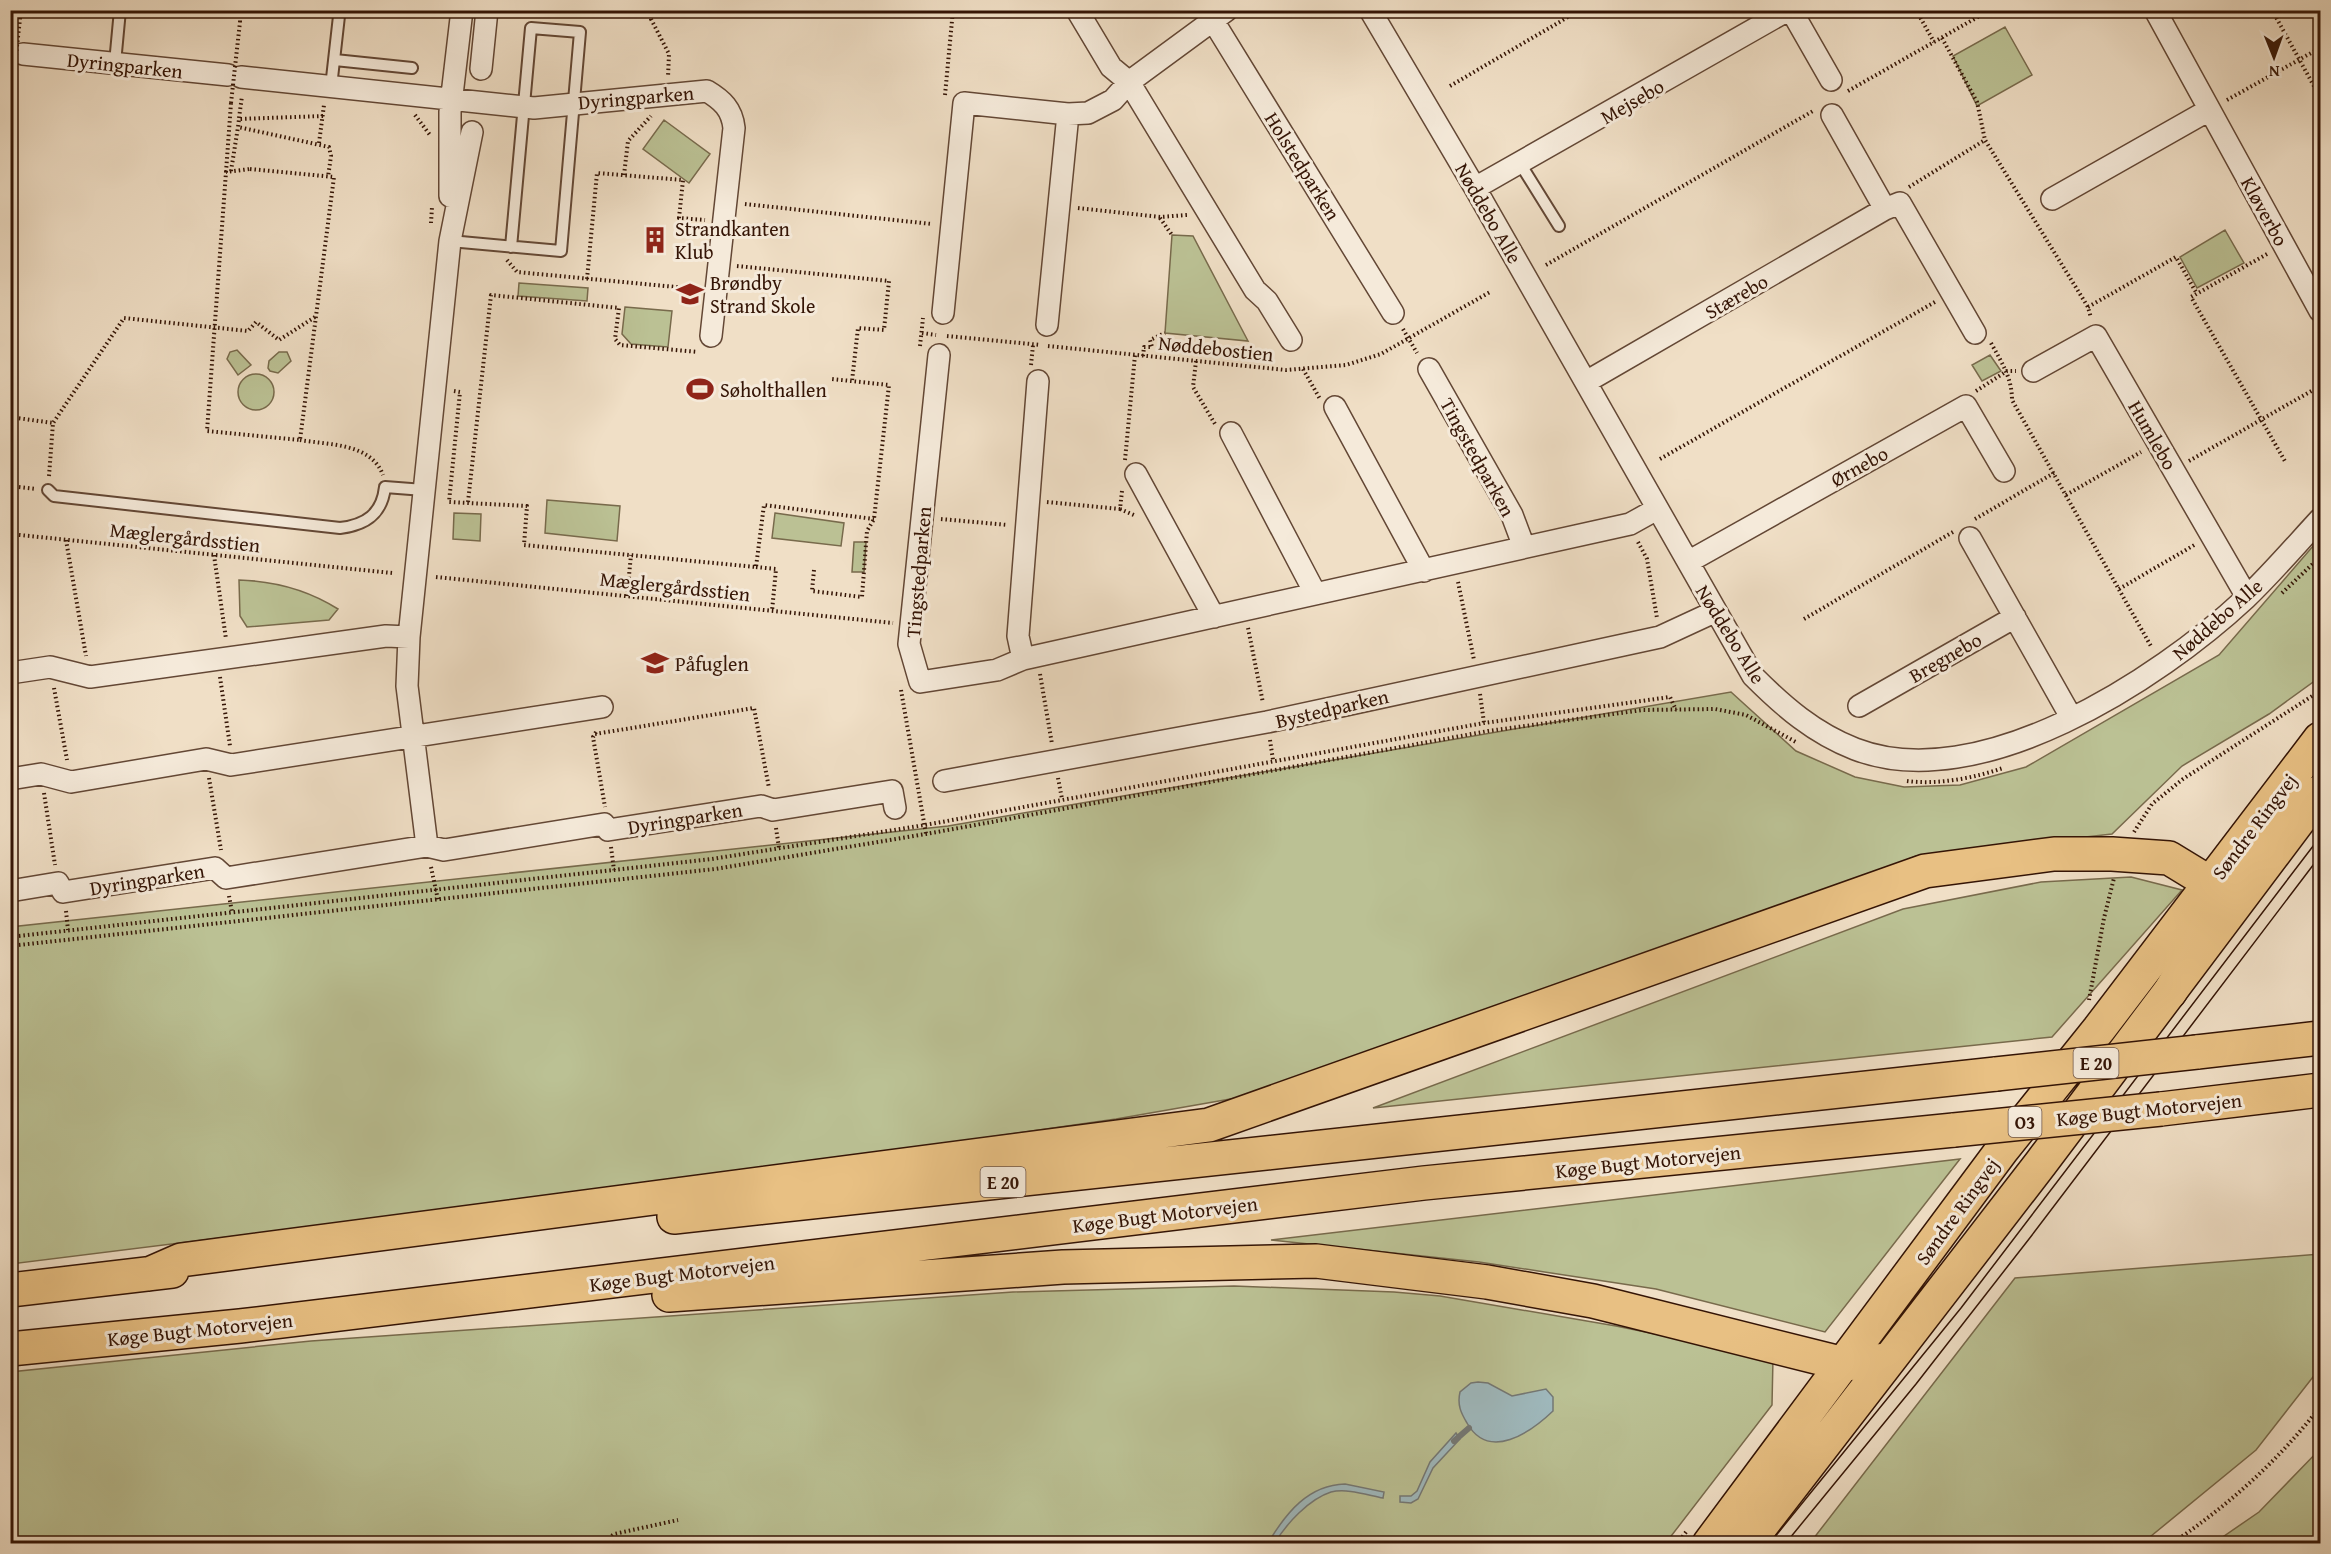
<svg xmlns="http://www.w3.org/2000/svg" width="2331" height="1554" font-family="'Gentium Book Plus',serif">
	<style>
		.green { fill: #bbc194; stroke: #786a4c; stroke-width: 1.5 }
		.water { fill: #9fbabf; stroke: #747875; stroke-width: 1.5 }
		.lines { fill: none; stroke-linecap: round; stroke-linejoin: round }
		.stream { stroke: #747875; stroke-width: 6 }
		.lane-casing { stroke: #634735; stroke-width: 14 }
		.street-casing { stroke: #634735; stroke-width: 24 }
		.primary-casing { stroke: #341405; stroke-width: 36 }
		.highway-casing { stroke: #341405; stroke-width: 36 }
		.path { stroke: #341405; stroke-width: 4; stroke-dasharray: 1.5 3; stroke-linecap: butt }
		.lane { stroke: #f5eada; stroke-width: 10 }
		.street { stroke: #f5eada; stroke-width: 21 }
		.primary { stroke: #e8c083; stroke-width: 33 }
		.highway { stroke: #e8c083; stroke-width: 33 }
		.tram { stroke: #341405; stroke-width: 1.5 }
		.highway-bridge-casing { stroke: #341405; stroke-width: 36; stroke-linecap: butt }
		.path-bridge { stroke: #341405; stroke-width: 4; stroke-dasharray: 1.5 3; stroke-linecap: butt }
		.highway-bridge { stroke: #e8c083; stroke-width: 33 }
		.labels { text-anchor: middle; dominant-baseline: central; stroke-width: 6; stroke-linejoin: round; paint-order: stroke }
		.shield { fill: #f5eada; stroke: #6e5445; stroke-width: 1.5 }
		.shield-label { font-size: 18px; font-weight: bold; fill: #341405 }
		.street-label { font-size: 20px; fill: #341405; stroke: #f5eada }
		.poi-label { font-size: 20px; fill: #341405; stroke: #f5eada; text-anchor: start }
	</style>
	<rect width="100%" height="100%" fill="#f0dfc6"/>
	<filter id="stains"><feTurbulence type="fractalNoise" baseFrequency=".00333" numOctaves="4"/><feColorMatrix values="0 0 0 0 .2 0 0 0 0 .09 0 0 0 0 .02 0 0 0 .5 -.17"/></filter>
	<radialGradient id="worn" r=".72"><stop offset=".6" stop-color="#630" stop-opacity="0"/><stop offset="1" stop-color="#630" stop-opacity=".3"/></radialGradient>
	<path class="green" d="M2005 27 2032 75 1977 106 1953 56Z
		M664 120 710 154 689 183 643 149Z
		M2225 230 2244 263 2197 288 2180 257Z
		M1172 235 1193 236 1248 341 1165 333Z
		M519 283 588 288 587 301 518 296Z
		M625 307 672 311 668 347 631 344 622 334Z
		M237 350 251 365 238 375 227 359 230 352Z
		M279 352H287L291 361 278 373 270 371 268 368 269 361Z
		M1990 355 2001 371 1982 381 1972 365Z
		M238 392a18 18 0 1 1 36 0a18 18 0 1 1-36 0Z
		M547 500 620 506 617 541 545 533Z
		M454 513 481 514 480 541 453 539Z
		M775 513 844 523 841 546 772 538Z
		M2320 538V677L2269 714 2182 766 2112 834 1916 856 1814 899 1236 1098 1116 1119 711 1177 11 1264 10 927 948 826 1731 692 1796 751 1855 777 1904 787 1960 785 2026 767 2219 655Z
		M854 542H866L864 572H852Z
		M239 580C273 581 308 590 338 609L329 620 247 627 240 616Z
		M2131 877 2182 890 2052 1037 1373 1108 1903 909 2041 882Z
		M1960 1159 1825 1332 1656 1289 1479 1262 1271 1240Z
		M2320 1254V1368L2256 1450 2145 1541 2140 1544 1810 1543 2015 1278Z
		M1234 1286 1394 1292 1440 1296 1616 1326 1773 1358 1772 1405 1665 1544 11 1543 10 1372 311 1341 1013 1292Z
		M2320 1449V1543H2214L2259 1512Z"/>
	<path class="water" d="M1478 1382 1488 1383 1512 1396 1546 1389 1553 1397V1411C1531 1432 1489 1462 1467 1423 1461 1413 1457 1405 1460 1392L1471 1383Z
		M1456 1433 1460 1439 1433 1468 1418 1499 1411 1503 1400 1502V1496H1411L1417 1491 1430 1462Z
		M1345 1484 1384 1492 1383 1498C1367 1495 1347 1488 1331 1492 1309 1499 1286 1524 1275 1543H1268C1286 1513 1308 1485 1345 1484Z"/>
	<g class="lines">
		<path class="stream" d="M1454 1441 1469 1428"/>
		<defs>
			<path id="lane" d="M335 60 412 68
				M115 63 120 10
				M331 87 339 16
				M1521 165 1559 226
				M450 241 561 251 580 32 531 28 511 247
				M48 490 54 496 340 528C366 525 382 514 385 487L424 490"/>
			<path id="street" d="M1077 10 1111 67 1129 82 1255 290 1267 301 1291 340
				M1370 10 1475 188 1753 676C1784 707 1814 733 1855 749 1979 797 2158 680 2246 598 2272 573 2296 545 2320 519
				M1791 10 1831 80
				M2155 10 2320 311
				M1212 19 1393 313
				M23 54 228 75
				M481 69 487 10
				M241 77 534 108 707 91C722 100 732 109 734 128L711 336
				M1832 115 1885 209
				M1475 188 1788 10
				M450 196V112L462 10
				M2052 199 2209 110
				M943 313 964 103 1068 114 1088 113 1113 100 1129 82 1227 10
				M1047 325 1068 114
				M939 355 909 644 920 682 997 670 1023 659 1630 524 1657 509
				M1429 369 1512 515 1524 547
				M2033 371 2096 336 2247 597
				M1586 382 1885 209 1900 203 1975 333
				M1335 407 1424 571
				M1231 433 1315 593
				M1136 474 1214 617
				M1970 538 2071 717
				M1688 562 1966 406 2004 471
				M1023 659 1018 636 1038 381
				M10 673 50 667 90 677 386 636 409 637
				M1859 706 2015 617
				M10 779 41 774 71 782 206 759 231 765 602 707
				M944 781 1267 722 1660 637 1714 612
				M427 846 407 686 409 637 450 241 472 132
				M10 891 58 883 63 892 215 868 226 878 427 846 444 850 604 824 608 830 761 806 773 810 892 791 895 808"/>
			<path id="primary" d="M1709 1544 2002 1150 2099 1029 2320 739
				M1747 1544 2041 1163 2320 792"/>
			<path id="highway" d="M2197 1052 2320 1038
				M2161 1109 2320 1090
				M674 1217 1996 1074
				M149 1274 181 1260 1209 1125 1925 871 2054 854H2112L2169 858 2210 883 2212 917 2170 992
				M10 1290 172 1271
				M669 1295 1063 1267 1316 1261 1487 1282 1593 1301 1844 1364 1888 1360
				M10 1349 240 1326 1424 1183 1954 1130"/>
		</defs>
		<use href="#lane" class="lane-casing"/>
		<use href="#street" class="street-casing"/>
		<use href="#primary" class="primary-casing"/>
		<use href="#highway" class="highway-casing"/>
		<path class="path" d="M652 10 651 19 669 54 668 77
			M1916 10 1934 42
			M2272 10 2320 97
			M240 22V10
			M1942 38 1977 102 1985 140 2088 307 2091 318
			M1450 86 1580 10
			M1848 91 1990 10
			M10 93 13 82
			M945 95 953 10
			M2227 100 2320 48
			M415 115 430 135
			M323 116 239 119 238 127 329 147 331 156 328 177
			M239 118 242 96
			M319 143 324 105
			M250 169 334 177 300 440 207 431 226 172Z
			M231 171 238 127
			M226 172 231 103
			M624 175 628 141 651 116
			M1909 187 1985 140
			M745 204 932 224
			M1078 208 1160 217 1187 215
			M1160 218 1172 235
			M431 223 432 207
			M2267 254 2191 297 2286 463
			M507 260 517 272 697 289
			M1546 265 1813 111
			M737 266 889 281 884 330 858 328 852 381
			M587 279 597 173 683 180 679 218 705 220
			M2088 307 2176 257 2197 294
			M1403 329 1417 353
			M922 333 936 335
			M947 336 1041 345
			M1991 343C2002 363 2012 378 2012 400L2152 648
			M920 346 923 318
			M1048 346 1286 370 1346 365 1381 354 1490 292
			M1143 356 1144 347H1152L1150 340 1165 333
			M1196 361 1193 387 1215 424
			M1031 365 1033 345
			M1303 369 1320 399
			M454 391 460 392 449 502 527 506 524 545 756 567 764 505 874 519
			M1976 391 2007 371H2016
			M10 417 53 423
			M300 440C329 445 371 443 383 475
			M1660 459 1935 302
			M1125 460 1135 355
			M2189 461 2320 386
			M49 476 53 423 124 318 248 331 256 322 279 340 315 317
			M10 486 36 489
			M2066 495 2141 452
			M468 502 491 295 619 308 615 339 620 345 698 352
			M1047 502 1120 509 1122 491
			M1120 509 1136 516
			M941 519 1008 525
			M1975 519 2054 473
			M10 534 392 573
			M66 540 86 656
			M1638 542 1647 559 1657 618
			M214 555 226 639
			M756 567 776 569 772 611
			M814 570 812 591 862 597 867 531 874 519 889 385 832 379
			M436 577 893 623
			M1458 582 1474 660
			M2119 589 2196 544
			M2282 593 2320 557
			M627 596 631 555
			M1804 619 1953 532
			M1248 628 1263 703
			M1040 674 1052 744
			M220 677 230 746
			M54 688 67 760
			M901 690 926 834
			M1480 694 1484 723
			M596 732 593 737 605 807
			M595 734 754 708 769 788
			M1270 740 1273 760
			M209 778 221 850
			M1058 778 1062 799
			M1907 781C1938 785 1974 778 2003 768
			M44 793 55 865
			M776 828 779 848
			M2134 832 2152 804 2183 779 2320 691
			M611 847 614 870
			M431 867 438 900
			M229 896 232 912
			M66 911 68 930
			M10 937 712 859 925 825 1484 723 1670 697 1676 710
			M10 946 715 869 926 834 1488 731 1643 710 1715 709 1746 715 1796 742
			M2089 1000 2104 918 2114 878
			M601 1544 614 1534 678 1520
			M1677 1544 1686 1532
			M2171 1544C2229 1505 2277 1462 2320 1407"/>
		<use href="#lane" class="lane"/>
		<use href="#street" class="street"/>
		<use href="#primary" class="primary"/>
		<use href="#highway" class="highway"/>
		<path class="tram" d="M1769 1544 1961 1308 2320 837
			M1785 1544 1916 1384 2029 1239 2320 856"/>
		<defs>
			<path id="highway-bridge" d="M1996 1074 2197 1052
				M1954 1130 2161 1109"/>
		</defs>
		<use href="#highway-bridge" class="highway-bridge-casing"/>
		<path class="path-bridge" d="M13 82 21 10
			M231 103 240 22"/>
		<use href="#highway-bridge" class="highway-bridge"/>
	</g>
	<defs>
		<symbol id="building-bare" viewBox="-9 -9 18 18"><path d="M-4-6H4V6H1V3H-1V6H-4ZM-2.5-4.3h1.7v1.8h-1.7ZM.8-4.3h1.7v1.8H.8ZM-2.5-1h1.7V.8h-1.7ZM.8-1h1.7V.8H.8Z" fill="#8f2418" stroke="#f5eada" stroke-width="2.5" paint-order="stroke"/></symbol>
		<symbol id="school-bare" viewBox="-9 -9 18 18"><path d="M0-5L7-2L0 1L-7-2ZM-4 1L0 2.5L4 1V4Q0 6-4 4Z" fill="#8f2418" stroke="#f5eada" stroke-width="2.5" paint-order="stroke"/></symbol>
		<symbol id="stadium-bare" viewBox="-9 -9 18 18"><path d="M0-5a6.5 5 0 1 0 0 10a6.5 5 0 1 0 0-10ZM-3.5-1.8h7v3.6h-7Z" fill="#8f2418" stroke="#f5eada" stroke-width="2.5" paint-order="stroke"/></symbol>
	</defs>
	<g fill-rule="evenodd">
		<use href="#building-bare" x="636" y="221" width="38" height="38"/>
		<use href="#school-bare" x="671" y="275" width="38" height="38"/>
		<use href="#stadium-bare" x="681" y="370" width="38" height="38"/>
		<use href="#school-bare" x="636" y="644" width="38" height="38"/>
	</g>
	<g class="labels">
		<g class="shield">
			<rect x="2073.5" y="1048" width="45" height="30" rx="4.5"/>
			<rect x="2008.5" y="1107" width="33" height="30" rx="4.5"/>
			<rect x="980.5" y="1167" width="45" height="30" rx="4.5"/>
		</g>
		<g class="shield-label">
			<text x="2096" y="1063">E 20</text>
			<text x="2025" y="1122">O3</text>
			<text x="1003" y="1182">E 20</text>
		</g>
		<g class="street-label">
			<text transform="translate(125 65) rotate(6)">Dyringparken</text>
			<text transform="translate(636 97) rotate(-5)">Dyringparken</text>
			<text transform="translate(1632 101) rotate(-30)">Mejsebo</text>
			<text transform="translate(1303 166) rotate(58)">Holstedparken</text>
			<text transform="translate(2265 211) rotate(61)">Kløverbo</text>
			<text transform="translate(1489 213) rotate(60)">Nøddebo Alle</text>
			<text transform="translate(1736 296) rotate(-30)">Stærebo</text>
			<text transform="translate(1216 348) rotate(6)">Nøddebostien</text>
			<text transform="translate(2153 435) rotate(60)">Humlebo</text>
			<text transform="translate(1478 457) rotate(61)">Tingstedparken</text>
			<text transform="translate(1859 466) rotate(-29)">Ørnebo</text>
			<text transform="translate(185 537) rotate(6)">Mæglergårdsstien</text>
			<text transform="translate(918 572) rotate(-85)">Tingstedparken</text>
			<text transform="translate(675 586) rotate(6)">Mæglergårdsstien</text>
			<text transform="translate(2217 619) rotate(-41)">Nøddebo Alle</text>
			<text transform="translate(1731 634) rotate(58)">Nøddebo Alle</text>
			<text transform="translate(1945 657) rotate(-30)">Bregnebo</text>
			<text transform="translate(1332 708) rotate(-13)">Bystedparken</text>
			<text transform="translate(685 818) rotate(-9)">Dyringparken</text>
			<text transform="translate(2254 826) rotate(-53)">Søndre Ringvej</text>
			<text transform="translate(147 879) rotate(-9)">Dyringparken</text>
			<text transform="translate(2149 1109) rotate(-6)">Køge Bugt Motorvejen</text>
			<text transform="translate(1648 1161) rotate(-6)">Køge Bugt Motorvejen</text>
			<text transform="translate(1957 1211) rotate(-54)">Søndre Ringvej</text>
			<text transform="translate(1165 1214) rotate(-7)">Køge Bugt Motorvejen</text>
			<text transform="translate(682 1273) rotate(-7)">Køge Bugt Motorvejen</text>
			<text transform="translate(200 1329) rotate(-6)">Køge Bugt Motorvejen</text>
		</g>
		<g class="poi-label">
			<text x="675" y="228">Strandkanten<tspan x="675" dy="23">Klub</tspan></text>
			<text x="710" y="282">Brøndby<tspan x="710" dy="23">Strand Skole</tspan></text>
			<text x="720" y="389">Søholthallen</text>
			<text x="675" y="663">Påfuglen</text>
		</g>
	</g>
	<rect width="2331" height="1554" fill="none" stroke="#f0dfc6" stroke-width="36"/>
	<rect x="12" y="12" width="2307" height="1530" fill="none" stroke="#341405" stroke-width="3"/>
	<rect x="18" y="18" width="2295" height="1518" fill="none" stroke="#341405" stroke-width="1.5"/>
	<g transform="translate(2274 57) rotate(179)" stroke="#f5eada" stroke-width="4.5" paint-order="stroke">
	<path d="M0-4.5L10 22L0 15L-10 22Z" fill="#341405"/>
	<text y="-9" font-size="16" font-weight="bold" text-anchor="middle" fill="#341405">N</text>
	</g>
	<rect width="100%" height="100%" filter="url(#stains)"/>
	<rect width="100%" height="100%" fill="url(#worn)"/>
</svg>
